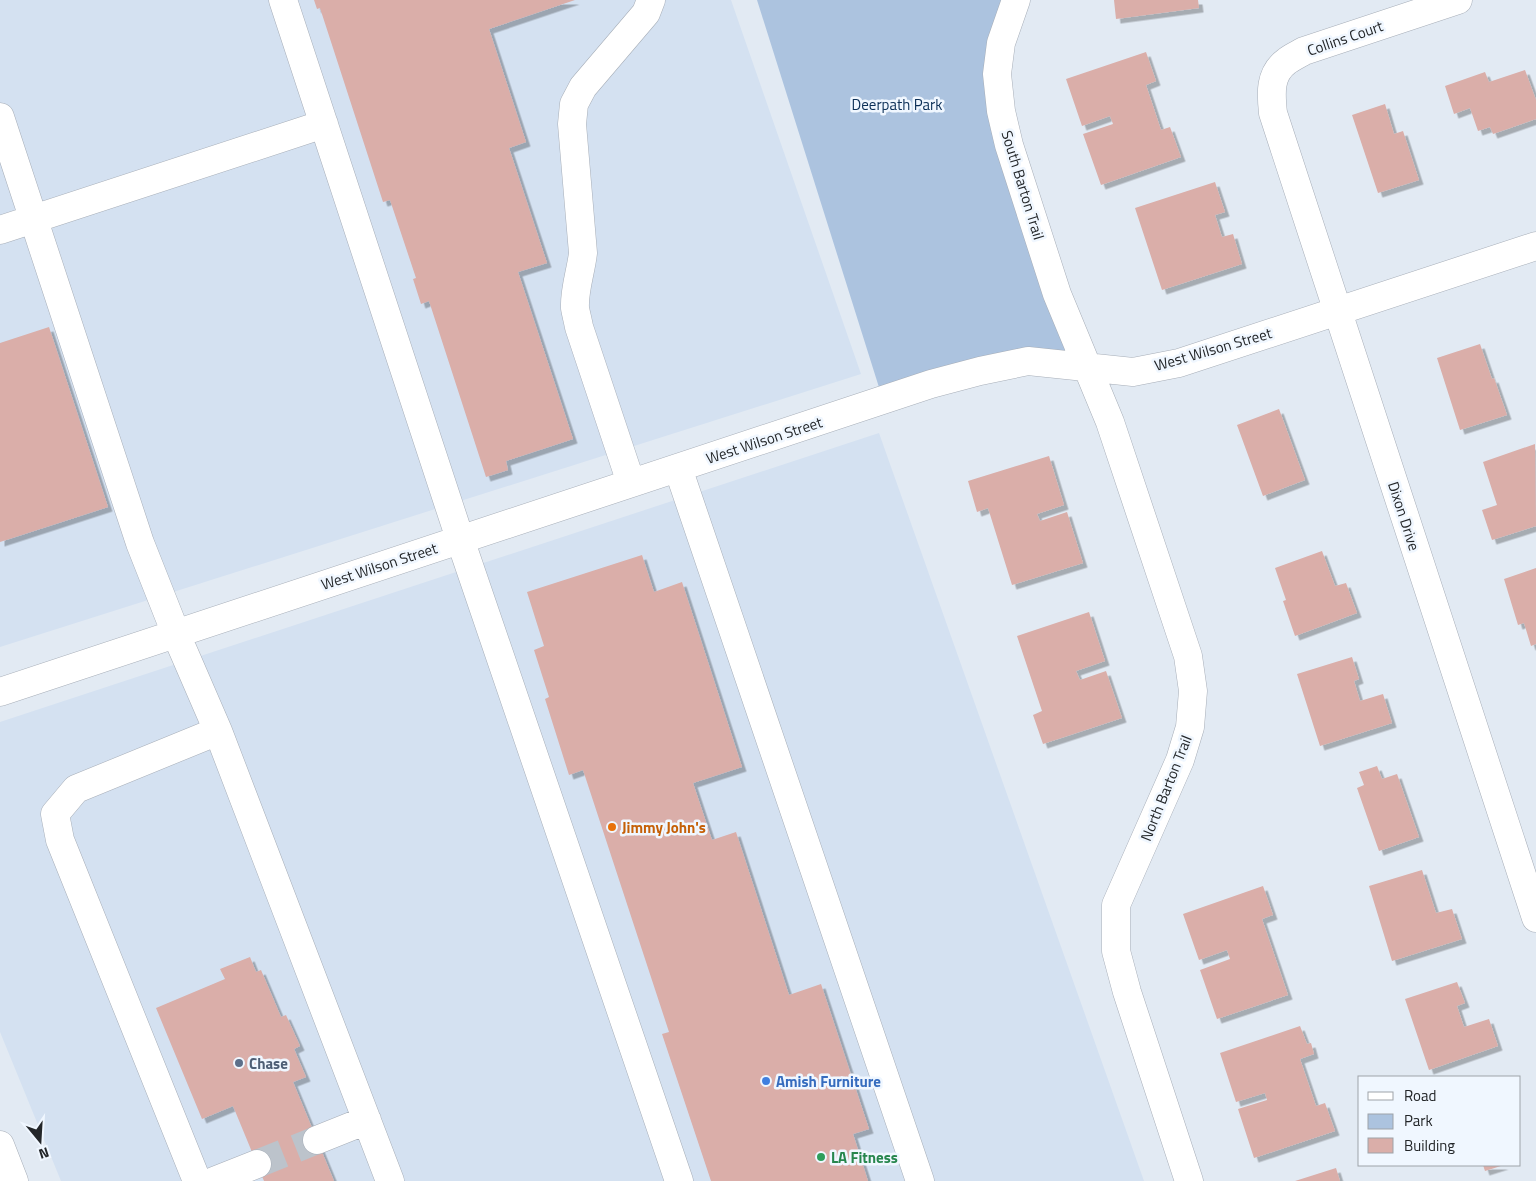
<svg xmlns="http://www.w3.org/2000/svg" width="1536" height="1181" font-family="'Titillium Web',sans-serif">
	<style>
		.built { fill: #d4e1f1 }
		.green { fill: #acc3df }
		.building { fill: #daaea9; filter: url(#shadow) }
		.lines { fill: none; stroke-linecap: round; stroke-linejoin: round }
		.minor-tunnel { stroke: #bcc3cb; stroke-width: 28; stroke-dasharray: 28 14; stroke-linecap: butt }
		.minor-casing { stroke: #a7aeb8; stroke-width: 29 }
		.major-casing { stroke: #a7aeb8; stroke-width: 29 }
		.minor { stroke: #fff; stroke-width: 28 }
		.major { stroke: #fff; stroke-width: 28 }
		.food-dot { fill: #e8710a; stroke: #f0f7ff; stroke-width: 2 }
		.service-dot { fill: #5c6f8a; stroke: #f0f7ff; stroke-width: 2 }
		.shop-dot { fill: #3f7fe0; stroke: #f0f7ff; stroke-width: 2 }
		.leisure-dot { fill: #2e9e5b; stroke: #f0f7ff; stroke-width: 2 }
		.labels { text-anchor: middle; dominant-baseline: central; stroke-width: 5; stroke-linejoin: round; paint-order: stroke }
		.street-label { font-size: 15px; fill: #232629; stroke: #f0f7ff }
		.park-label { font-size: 15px; fill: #0b2f57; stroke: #f0f7ff }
		.food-label { font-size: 15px; font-weight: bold; fill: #c56008; stroke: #f0f7ff; text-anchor: start }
		.service-label { font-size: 15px; font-weight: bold; fill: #4e5e75; stroke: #f0f7ff; text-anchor: start }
		.shop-label { font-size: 15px; font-weight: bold; fill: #366cbe; stroke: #f0f7ff; text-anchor: start }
		.leisure-label { font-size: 15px; font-weight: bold; fill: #27864d; stroke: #f0f7ff; text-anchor: start }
	</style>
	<defs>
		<filter id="shadow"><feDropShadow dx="4.5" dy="4.5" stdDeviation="0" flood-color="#0004"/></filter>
	</defs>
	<rect width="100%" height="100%" fill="#e2eaf3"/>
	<path class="built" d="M0 0H731L861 374 0 647Z
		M879 433 1144 1181H61L0 1032V722Z"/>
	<path class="green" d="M757 0H1016L997 74 1086 366 1041 362 883 400Z"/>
	<path class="building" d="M314 0H575L489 29 526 142 509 148 547 263 518 272 573 439 506 461 508 470 486 477 429 301 421 304 413 279 416 278 390 200 383 202 320 8 317 9Z
		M1114 0H1198L1199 8 1116 19Z
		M1146 52 1156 81 1146 85 1161 130 1170 127 1181 157 1101 185 1083 134 1113 124 1110 116 1082 126 1066 79Z
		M1525 70 1536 100V119L1493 134 1490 127 1478 131 1470 108 1454 114 1445 86 1485 72 1489 82Z
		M1385 104 1394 134 1403 131 1419 180 1378 193 1352 115Z
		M1215 182 1225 212 1215 215 1222 237 1233 234 1242 264 1162 290 1135 208Z
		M49 327 108 507 0 542V343Z
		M1480 344 1492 379 1494 378 1507 415 1460 430 1437 358Z
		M1279 409 1305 480 1263 496 1237 425Z
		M1535 444 1536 526 1492 540 1482 510 1497 505 1483 462Z
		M1049 456 1064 505 1037 514 1040 521 1067 512 1083 563 1012 585 988 508 977 512 968 481Z
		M1322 551 1335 586 1346 583 1357 613 1295 636 1283 601 1286 600 1275 568Z
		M642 555 654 592 682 582 742 767 693 783 712 840 736 832 789 995 821 984 869 1129 853 1134 868 1181H711L662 1034 669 1032 583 770 569 775 545 699 549 697 534 650 544 646 527 592Z
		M1536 568V644L1531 646 1524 623 1518 625 1504 579Z
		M1089 612 1105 661 1076 671 1080 680 1106 671 1122 718 1043 744 1033 715 1042 711 1017 636Z
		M1352 657 1359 679 1354 681 1360 701 1383 694 1392 723 1320 746 1297 674Z
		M1377 766 1382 779 1397 774 1419 837 1379 851 1357 788 1364 785 1359 772Z
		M1422 870 1436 913 1452 909 1462 939 1392 961 1369 886Z
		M1263 886 1273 915 1262 919 1288 995 1217 1019 1200 970 1230 959 1227 950 1199 960 1183 914Z
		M250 957 256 972 261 970 281 1017 286 1015 300 1046 294 1049 306 1077 293 1082 334 1181H264L233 1106 202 1119 156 1008 225 979 220 969Z
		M1457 982 1465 1003 1457 1006 1464 1027 1489 1019 1498 1046 1429 1070 1405 999Z
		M1300 1026 1307 1044 1311 1043 1314 1054 1300 1059 1316 1106 1325 1103 1335 1131 1254 1158 1238 1109 1267 1100 1265 1093 1236 1102 1220 1053Z
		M1483 1165H1504L1485 1171Z
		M1336 1168 1340 1181H1295Z"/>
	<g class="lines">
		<path class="minor-tunnel" d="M257 1164 317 1140"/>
		<defs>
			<path id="minor" d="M283 0 460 539 679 1181
				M1016 0 1001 43 997 74 1001 111 1009 145 1057 294 1110 422 1188 656 1193 691 1190 727 1180 760 1116 905V951L1127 992 1189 1181
				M1458 0 1304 51C1299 54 1292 57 1287 61 1269 74 1271 94 1273 113L1536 918
				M0 117 140 543 176 634 218 731 390 1181
				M0 230 324 124
				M678 468 920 1181
				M631 483 579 327C578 321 576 314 575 308 574 290 581 271 583 253L572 124 574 104 583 87 646 13 651 0
				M0 692 931 384 980 371 1028 361 1133 372 1179 363 1536 246
				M317 1140 367 1120
				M197 1181 60 840 55 814 76 789 218 731
				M214 1181 257 1164"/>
			<path id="major" d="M0 1145 14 1181"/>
		</defs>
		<use href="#minor" class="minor-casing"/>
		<use href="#major" class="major-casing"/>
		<use href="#minor" class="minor"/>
		<use href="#major" class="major"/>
	</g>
	<circle class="food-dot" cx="612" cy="827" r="5"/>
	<circle class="service-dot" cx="239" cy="1063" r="5"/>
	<circle class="shop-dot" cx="766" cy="1081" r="5"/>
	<circle class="leisure-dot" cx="821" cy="1157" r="5"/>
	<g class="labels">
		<g class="street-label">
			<text transform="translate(1345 38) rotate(-19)">Collins Court</text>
			<text transform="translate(1023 185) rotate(73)">South Barton Trail</text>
			<text transform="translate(1213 349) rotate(-16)">West Wilson Street</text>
			<text transform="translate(764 440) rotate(-18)">West Wilson Street</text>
			<text transform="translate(1404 516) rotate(72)">Dixon Drive</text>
			<text transform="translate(379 566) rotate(-18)">West Wilson Street</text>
			<text transform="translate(1166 788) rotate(-68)">North Barton Trail</text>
		</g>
		<g class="park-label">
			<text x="897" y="104">Deerpath Park</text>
		</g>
		<g class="food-label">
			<text x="622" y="827">Jimmy John's</text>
		</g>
		<g class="service-label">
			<text x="249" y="1063">Chase</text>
		</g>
		<g class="shop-label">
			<text x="776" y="1081">Amish Furniture</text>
		</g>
		<g class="leisure-label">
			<text x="831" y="1157">LA Fitness</text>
		</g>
	</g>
	<rect x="1358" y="1076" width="162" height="90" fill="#f0f7ff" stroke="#9ea3a9"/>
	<rect x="1368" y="1092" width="25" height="8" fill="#ffffff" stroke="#9ea3a9"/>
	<text x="1404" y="1101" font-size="15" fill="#232629">Road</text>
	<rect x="1368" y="1114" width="25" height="15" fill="#acc3df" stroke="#9ea3a9"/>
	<text x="1404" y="1126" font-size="15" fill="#232629">Park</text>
	<rect x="1368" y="1138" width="25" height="15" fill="#daaea9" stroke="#9ea3a9"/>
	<text x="1404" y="1151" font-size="15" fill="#232629">Building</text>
	<g transform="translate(40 1141) rotate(162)" stroke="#f0f7ff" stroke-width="4" paint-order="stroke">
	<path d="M0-4L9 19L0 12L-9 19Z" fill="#232629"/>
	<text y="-8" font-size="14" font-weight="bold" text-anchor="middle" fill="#232629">N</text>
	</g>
</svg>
